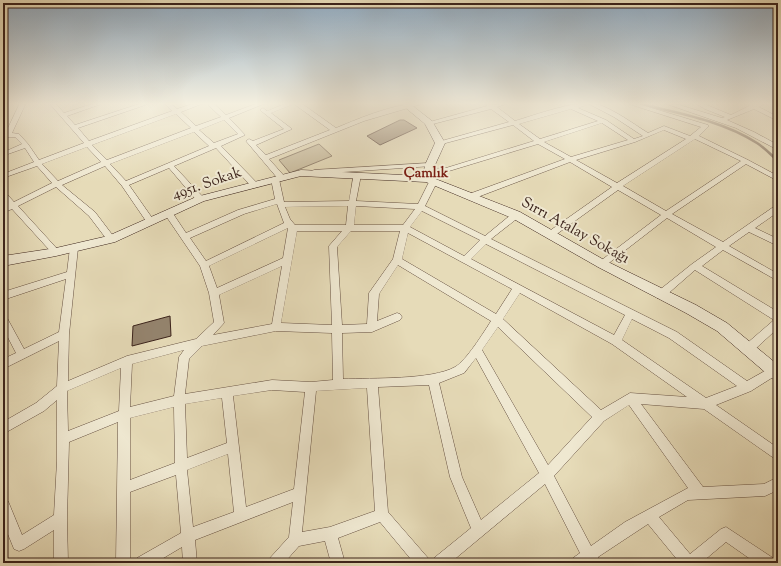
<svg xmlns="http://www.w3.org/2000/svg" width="781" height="566" font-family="'Sorts Mill Goudy',serif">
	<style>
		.green { fill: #c9bc9d; stroke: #82705c }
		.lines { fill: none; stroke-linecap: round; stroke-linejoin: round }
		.stream { stroke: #7f6c59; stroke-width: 2.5 }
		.building { fill: #94836d; stroke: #3b231b }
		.street-casing { stroke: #665142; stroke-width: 1 }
		.secondary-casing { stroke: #3b231b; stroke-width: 1 }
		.street { fill: #efe8d1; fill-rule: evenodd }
		.secondary { fill: #efe8d1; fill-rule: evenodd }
		.labels { text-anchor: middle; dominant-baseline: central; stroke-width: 4; stroke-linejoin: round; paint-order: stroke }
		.far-quarter-label { font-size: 14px; font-weight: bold; fill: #7a1f14; stroke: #efe8d1 }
		.street-label { font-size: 15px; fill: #3b231b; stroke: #efe8d1 }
	</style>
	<rect width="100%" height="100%" fill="#e6dbb8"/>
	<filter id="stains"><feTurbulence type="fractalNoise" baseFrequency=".005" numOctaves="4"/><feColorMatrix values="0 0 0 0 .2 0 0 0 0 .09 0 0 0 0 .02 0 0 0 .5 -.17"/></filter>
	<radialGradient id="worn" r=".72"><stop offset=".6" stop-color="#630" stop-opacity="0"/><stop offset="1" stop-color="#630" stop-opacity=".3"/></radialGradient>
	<path class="green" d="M319 144 332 156 290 173 279 160Z"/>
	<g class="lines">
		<path class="stream" d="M637 103C677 113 721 120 757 143 765 148 771 155 778 161"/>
	</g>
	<path class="building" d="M400 120H404L417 128 380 145 367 136Z
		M170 316 171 336 132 346 133 326Z"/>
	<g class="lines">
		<defs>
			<path id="street" d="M3 103H9L3 106Z
				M20 103H26L12 133 19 134 28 144 39 160 84 143 49 103H55L64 113 95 103H104L67 116 75 125 142 103H151L78 128 89 141 172 111 164 103H170L177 109 195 103H204L181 112 196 126 221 117 206 103H213L226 115 258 103H266L229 118 245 135 221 146 258 184 257 186H251L216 148 174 166 203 197V201H197L169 168 129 185 155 222 151 225 148 224 122 186 105 166 62 185 95 212 114 237 115 239 114 241H108L89 216 56 187 18 206 60 252 59 254H53L12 209 3 213V207L8 205 3 200V193H6L14 202 52 183 37 166 3 178V174L34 162 25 148 8 154H3L4 152 22 144 15 137H9L3 140V135L5 134ZM176 114 191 128 107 160 92 145ZM224 120 238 134 214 143 199 130ZM194 132 209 146 126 181 110 164ZM87 147 101 162 58 181 42 164Z
				M287 103H301L336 128C363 117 395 103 425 103L364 121 269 159 286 178 282 180H279L246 141 249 139 253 141 284 129 260 110 263 108 267 111ZM294 104 330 130 266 155 256 145 292 129 271 113Z
				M484 103H491L493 105 509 103 497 107 515 121C532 116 582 98 597 104 615 110 632 123 648 133L664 126 690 136 701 127 626 103H635L708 125V127L699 136 748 160 778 176V181L746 164 672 214 723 242 772 208H778V212L755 228 778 239V246L749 232 729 246 778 274V281L723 250 702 266 778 312V328L753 351 749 352 745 351 744 348 745 345 774 320 695 270 663 298H657L655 295 657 292 692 264 716 247 667 218 605 266H599L598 264 599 262 661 215 618 190 554 236H548L547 234 548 232 612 187 570 162 475 198H469V194L565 159 538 144 449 171H427V169L446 168 534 141 513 125 442 144H438V142L509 122 491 109 429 125 426 123 487 106ZM589 104 614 117 643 136 634 139 606 120 578 108ZM571 109 598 121 540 139 519 124ZM602 123 628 140 571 157 544 142ZM664 130 686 139 617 183 576 160 635 142ZM695 139 741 161 666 211 623 186Z
				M664 103H673L722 118 725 117 705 109 695 103H702L731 115 749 106V104L765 103 759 107 778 117V121L754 109 727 120 754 132 778 145V150L736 128Z
				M430 163 433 165 432 166 314 174 310 172 314 170Z
				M354 173H357L361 175 356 201 418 204 430 180H436L437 182 425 206 485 236 513 213H519L520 215 519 217 491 239 677 332 747 381 770 368 774 366 778 368V374L751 391 716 405 778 448V461L704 409 641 404 703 487 764 484 778 477V490L765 496 688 500 659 517 690 554 721 529 726 527 773 558 775 563H756L726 542 701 563H680L648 524 598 557 601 563H571L573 558 580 553 545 484 450 563H432L434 558 471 528 450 477 429 385 378 387 388 512 428 558 430 563H414L380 522 338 538 345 563H331L325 541 299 546 284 563H268L270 558 289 537 293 502 195 540 197 563H183L182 547 155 563H135L137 558 181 533 176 475 130 492V563H116L118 422 69 442 67 519 68 563H54V530L24 549 19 551 14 549 3 522V500L8 501 22 535 54 515 57 461V400L44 411 3 434V422L36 403 57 386 59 341 3 369V359L16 353 3 328V315L6 316 24 349 59 332 66 279 3 300V292L67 272 70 248 74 245 77 246 78 248 69 334 68 381 127 356 196 339 214 322 209 293 200 266 166 216 165 214 166 212H172L186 233 238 210 275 199 271 179 275 177 279 179 284 202 349 201ZM277 204 284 223 206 261 190 238 244 214ZM348 206 346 225H295L290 219 285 207ZM356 206 415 209 403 225H354ZM422 211 480 240 464 256 410 227ZM288 228 283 258 217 288 209 266ZM297 231H342L329 246 332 325 281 323ZM351 231H400L393 259 369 293 367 324 342 325 337 247ZM408 233 512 289 496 314 402 259ZM486 244 625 315 614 335 471 259ZM398 265 491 321C484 332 466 361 455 367 432 380 372 378 343 379L342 333 372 332 400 320 402 317 400 314 397 313 377 321 379 294ZM282 266 272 324 213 335 224 323 219 295ZM520 293 612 344 687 397 630 393 601 410 503 319ZM632 319 669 338 737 386 706 398 622 340ZM498 327 592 417 548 465 482 350ZM276 331 332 333 333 380 311 382 272 380 185 394 189 359 202 346ZM184 350 179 357 174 396 130 407 132 364ZM476 358 539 473 481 520 462 477 439 383 464 373ZM121 368 119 411 68 431 67 391ZM367 388 375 511 330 527 302 532 316 391ZM272 390 305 392 294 489 246 507 233 396ZM222 398 227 443 187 458 185 404ZM629 405 688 488 625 522 591 546 554 476 604 421ZM174 407 175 463 130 480V418ZM228 454 234 512 193 527 187 470Z"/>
			<path id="secondary" d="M400 103H409L432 121 445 143 435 165 433 178 520 212 606 261 696 305 727 323 778 365V381L773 379 717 331 686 313 598 267 512 218 426 182 301 176 204 201 115 242 56 256 3 266V256L56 248 108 236 196 197 301 170 423 176 425 165 435 143 425 124Z"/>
		</defs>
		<use href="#street" class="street-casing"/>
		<use href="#secondary" class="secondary-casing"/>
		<use href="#street" class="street"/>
		<use href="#secondary" class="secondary"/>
	</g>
	<linearGradient id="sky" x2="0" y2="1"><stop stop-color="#90aac0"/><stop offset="0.57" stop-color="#f4efdf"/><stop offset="1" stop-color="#f4efdf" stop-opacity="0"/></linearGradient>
	<rect width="781" height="182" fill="url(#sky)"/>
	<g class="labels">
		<g class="far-quarter-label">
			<text x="426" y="174">Çamlık</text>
		</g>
		<g class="street-label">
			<text transform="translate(207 184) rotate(-19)">4951. Sokak</text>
			<text transform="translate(575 231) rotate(29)">Sırrı Atalay Sokağı</text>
		</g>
	</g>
	<rect width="781" height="566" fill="none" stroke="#e6dbb8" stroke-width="16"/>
	<rect x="4" y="4" width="773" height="558" fill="none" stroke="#3b231b" stroke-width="2"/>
	<rect x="8" y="8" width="765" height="550" fill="none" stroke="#3b231b"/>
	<rect width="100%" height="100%" filter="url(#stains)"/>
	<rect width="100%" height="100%" fill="url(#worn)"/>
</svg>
